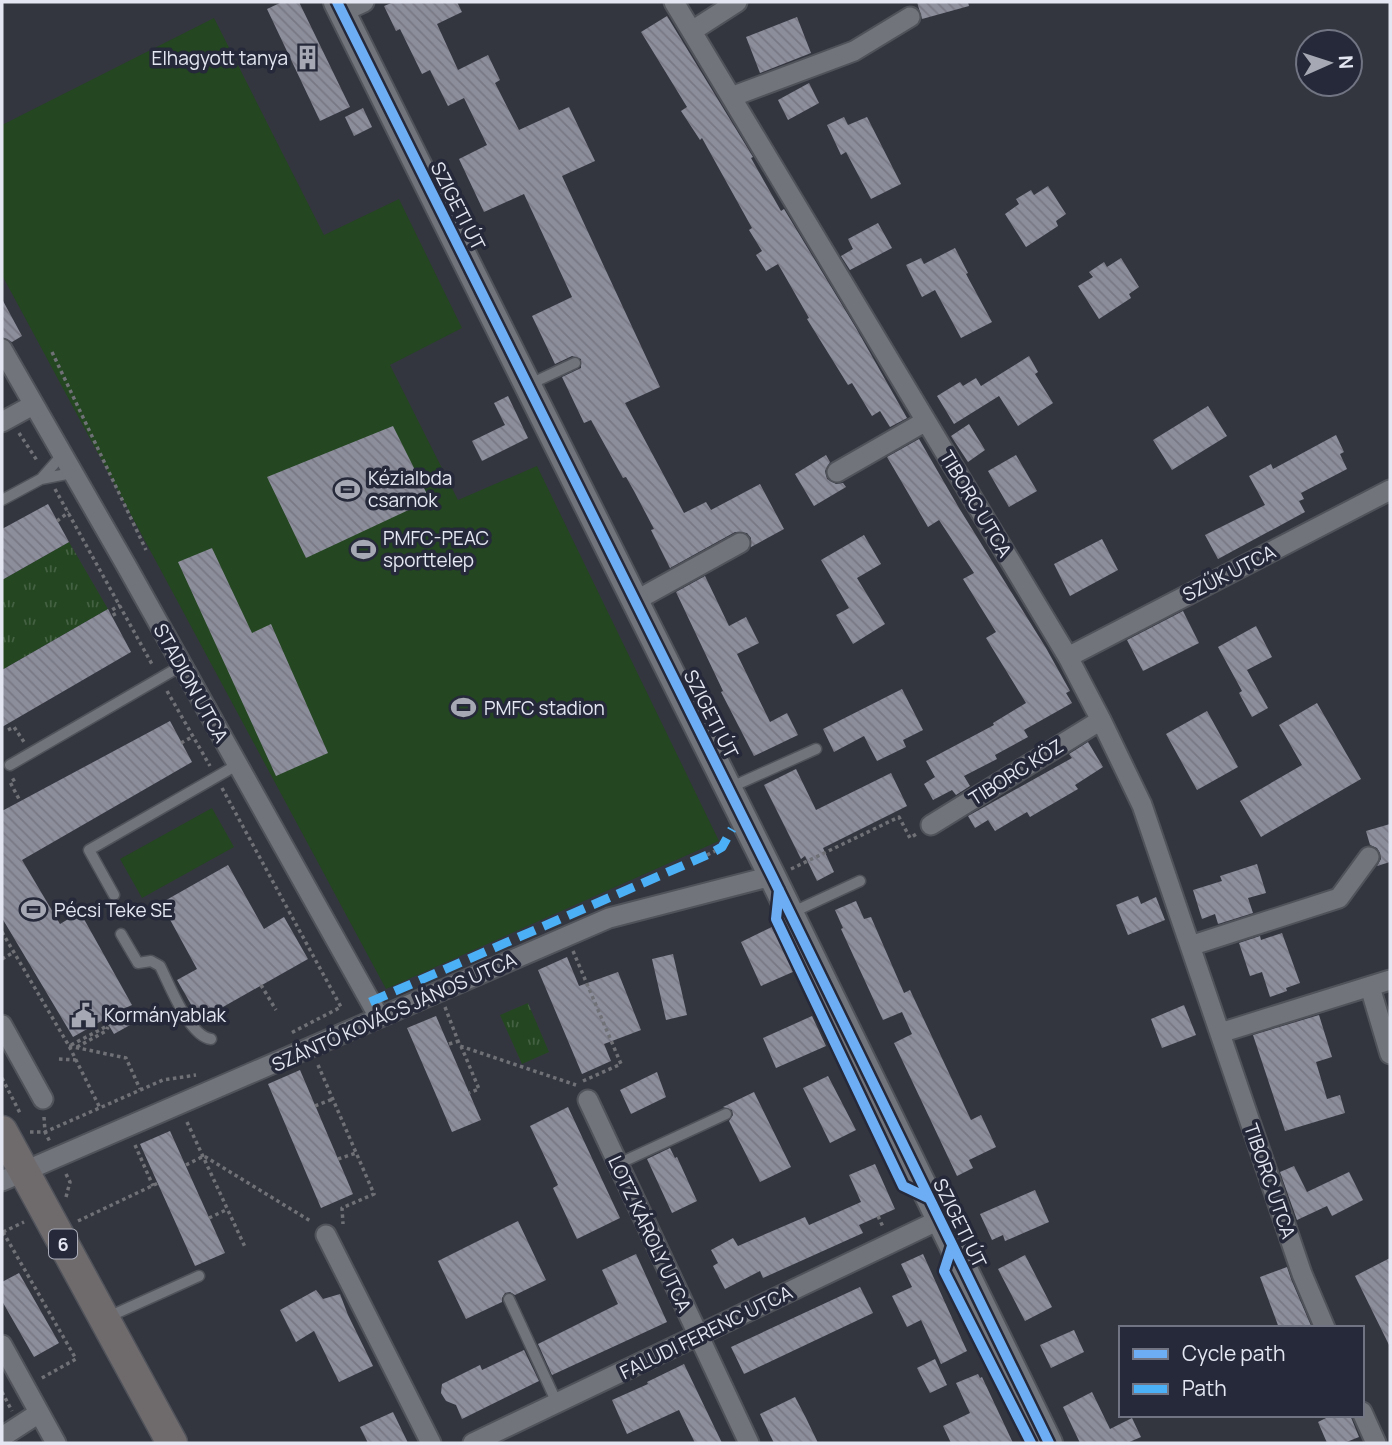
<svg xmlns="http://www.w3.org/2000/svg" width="1392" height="1445" font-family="Manrope,sans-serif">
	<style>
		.grass { fill: #244621 }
		.park { fill: url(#park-tufts) }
		.building { fill: url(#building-back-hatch) }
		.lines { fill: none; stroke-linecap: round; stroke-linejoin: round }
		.lane-casing { stroke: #51535b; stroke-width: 13 }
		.street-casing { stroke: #51535b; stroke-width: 23 }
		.secondary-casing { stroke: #51535b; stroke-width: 30 }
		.primary-casing { stroke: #51535b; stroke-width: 33 }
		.path { stroke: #6f7177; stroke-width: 3.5; stroke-dasharray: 3.5 3.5; stroke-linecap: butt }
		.lane { stroke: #72747b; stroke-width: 10 }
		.street { stroke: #72747b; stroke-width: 19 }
		.secondary { stroke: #72747b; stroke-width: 26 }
		.primary { stroke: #6f6b6d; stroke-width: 30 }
		.quiet { stroke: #4cb0f7; stroke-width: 9; stroke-dasharray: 18 9; stroke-linecap: butt }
		.cycleway-casing { stroke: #252939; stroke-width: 15 }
		.cycleway { stroke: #6dadf4; stroke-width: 10 }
		.labels { text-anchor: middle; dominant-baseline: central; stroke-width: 7; stroke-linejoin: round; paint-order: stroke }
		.shield { fill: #252939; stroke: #abaeba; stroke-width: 2 }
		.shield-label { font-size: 18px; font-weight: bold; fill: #e4e7f2 }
		.poi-label { font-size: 19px; fill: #e4e7f2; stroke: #252939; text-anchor: start }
		.street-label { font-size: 19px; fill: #e4e7f2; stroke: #252939 }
	</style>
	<defs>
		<pattern id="park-tufts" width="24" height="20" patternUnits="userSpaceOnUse" patternTransform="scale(1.75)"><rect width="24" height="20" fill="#244621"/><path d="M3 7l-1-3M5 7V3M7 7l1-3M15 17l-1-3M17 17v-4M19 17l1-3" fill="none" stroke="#446142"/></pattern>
		<pattern id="building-back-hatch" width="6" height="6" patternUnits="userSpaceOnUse" patternTransform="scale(1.75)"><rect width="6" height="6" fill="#8d8e9c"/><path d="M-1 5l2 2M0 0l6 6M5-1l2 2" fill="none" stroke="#777883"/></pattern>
	</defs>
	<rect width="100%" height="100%" fill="#34363f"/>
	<path class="grass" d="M214 18 324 235 399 199 462 328 390 365 458 500 537 466 719 841 386 989 2 275V125Z
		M212 808 234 847 142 898 120 859Z"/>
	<path class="park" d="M69 542 108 609 2 670V580Z
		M528 1003 549 1052 522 1064 500 1015Z"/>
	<path class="building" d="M282 2H299L350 107 320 121 267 9Z
		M394 2H457L462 12 437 24 458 70 488 55 500 80 495 83 519 130 569 107 595 161 562 176 660 387 625 403 684 513 706 502 711 510 760 484 784 529 751 547V538L747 533 735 532 670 568 651 530 654 529 634 491 626 477 623 478 591 420 584 423 562 377 581 368V359L572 356 555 364 532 316 572 297 524 194 484 212 459 159 487 145 464 98 448 106 430 70 422 74 400 29 396 31 384 6Z
		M917 2H968L969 6 922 19Z
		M667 16 753 157 751 158 781 211 784 209 856 328 907 418 890 427 880 411 872 416 852 383 848 385 807 319 809 318 778 264 766 271 756 255 762 251 749 230 752 228 702 138 700 140 681 111 687 107 641 32Z
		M797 17 811 53 760 73 746 37Z
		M809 83 819 103 788 120 778 100Z
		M363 108 372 127 354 136 345 117Z
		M844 117 848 125 867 117 901 184 871 199 846 152 841 155 827 125Z
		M1048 186 1066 214 1056 221 1058 226 1026 247 1005 214 1019 204 1016 199 1031 190 1034 195Z
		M878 223 892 248 850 270 841 256 853 249 848 239Z
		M955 248 968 273 966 274 992 322 961 338 935 290 922 297 906 265 921 258 924 264Z
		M1121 258 1139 287 1129 294 1131 298 1099 319 1078 286 1093 277 1089 272 1104 262 1107 267Z
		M2 299 22 336 12 342 2 337Z
		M1029 356 1038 372 1035 374 1053 403 1018 426 999 396 954 424 937 396 960 382 963 386 976 378 981 386Z
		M508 396 528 438 482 461 472 441 505 425 494 403Z
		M1208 406 1227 436 1172 470 1153 440Z
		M969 424 985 450 968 462 951 436Z
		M393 426 430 500 306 558 267 477Z
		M1336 435 1344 452 1340 454 1347 469 1301 493 1304 499 1299 501 1305 512 1218 559 1205 535 1265 505 1249 476 1271 464 1273 469Z
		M919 439 959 508 1046 648 1070 691 1066 693 1072 703 1024 730 1028 737 995 755 997 759 964 776 970 786 956 795 952 790 933 800 924 784 935 777 926 761 994 725 993 723 1026 703 986 638 996 632 963 579 974 573 939 520 928 527 887 457Z
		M826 455 830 462 825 471 827 479 836 484 843 483 846 487 814 506 795 474Z
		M1016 455 1037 491 1009 507 988 471Z
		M48 504 69 542 2 580V529Z
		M864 535 881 564 857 578 885 624 853 644 836 615 849 608 821 560Z
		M1102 539 1118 570 1070 596 1054 564Z
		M212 548 252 633 271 624 328 753 276 776 178 562Z
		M705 576 729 626 746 617 759 643 737 654 770 722 787 713 798 735 754 756 721 692 723 691 676 592Z
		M108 609 131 652 2 727V670Z
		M1183 611 1199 643 1143 671 1127 640Z
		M1256 626 1272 657 1247 670 1268 708 1252 717 1239 693 1242 691 1218 647Z
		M902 689 923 730 903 740 906 747 877 761 864 736 834 752 823 729Z
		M1317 703 1361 779 1261 837 1240 801 1302 765 1279 725Z
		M1207 711 1238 767 1197 790 1166 734Z
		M170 721 192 762 22 860 60 924 80 912 132 1005 121 1010 130 1025 114 1034 105 1019 73 1037 2 918V811Z
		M1088 742 1103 767 1075 785 1078 789 1030 817 1027 812 995 831 988 820 975 828 968 816 1072 758 1069 754Z
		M796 769 816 810 891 773 907 806 823 848 834 872 817 881 805 856 801 859 764 785Z
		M1390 824V862L1377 866 1381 859 1380 853 1377 848 1370 845 1366 831Z
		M1257 864 1266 893 1248 898 1253 913 1218 924 1215 914 1202 919 1193 890 1222 881 1220 876Z
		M228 865 264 929 284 917 308 959 200 1020 177 980 197 969 161 903Z
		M1138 896 1141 904 1156 897 1165 920 1128 935 1116 905Z
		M856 901 864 919 871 917 904 993 910 990 971 1120 981 1115 996 1147 969 1160 973 1168 957 1176 894 1043 912 1034 902 1012 883 1020 841 929 843 928 835 910Z
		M774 926 795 971 761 986 741 942Z
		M1282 933 1300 983 1286 988 1287 991 1270 997 1262 972 1250 976 1239 943 1260 936 1261 940Z
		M673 954 687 1015 666 1020 652 959Z
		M567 957 579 986 618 972 641 1030 604 1044 611 1061 582 1074 538 970Z
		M1184 1005 1196 1035 1162 1048 1151 1019Z
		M1319 1015 1332 1057 1316 1062 1327 1099 1340 1095 1345 1113 1285 1131 1253 1035Z
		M436 1016 481 1120 452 1132 407 1028Z
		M812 1016 826 1046 776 1068 763 1038Z
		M300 1070 353 1194 321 1208 268 1084Z
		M657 1072 666 1097 631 1114 620 1090Z
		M828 1076 856 1130 830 1143 803 1088Z
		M754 1092 791 1167 760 1182 729 1121 733 1115 732 1110 723 1107Z
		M568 1107 620 1218 577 1239 553 1188 558 1185 530 1126Z
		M170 1131 225 1253 195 1266 140 1144Z
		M670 1148 675 1158 677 1157 697 1201 672 1213 647 1159Z
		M875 1164 895 1209 859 1225 863 1233 763 1278 760 1271 725 1289 713 1266 718 1263 711 1250 733 1238 738 1246 805 1217 809 1225 861 1202 849 1175Z
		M1294 1166 1307 1192 1349 1172 1363 1200 1332 1216 1327 1206 1297 1220 1280 1172Z
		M1035 1190 1049 1222 1005 1241 1003 1235 992 1240 980 1214Z
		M518 1221 546 1280 515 1295 510 1292 505 1293 502 1298V1302L466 1319 438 1261Z
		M636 1254 667 1322 552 1375 538 1344 618 1304 602 1270Z
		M923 1254 967 1351 941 1364 921 1320 907 1327 892 1296 912 1287 901 1264Z
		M1025 1255 1052 1307 1025 1321 998 1269Z
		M1390 1258V1347L1355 1276Z
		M1287 1267 1291 1279 1312 1328H1279L1260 1277Z
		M19 1273 59 1343 34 1357 2 1301V1282Z
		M860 1287 873 1313 744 1374 731 1347Z
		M316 1290 323 1299 340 1294 348 1315 373 1366 339 1382 314 1331 296 1342 280 1310Z
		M1074 1330 1084 1352 1051 1368 1040 1345Z
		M524 1350 539 1381 462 1419 456 1405 446 1401 441 1393 442 1384 480 1365 482 1370Z
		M935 1359 947 1385 930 1393 917 1368Z
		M684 1364 722 1443H695L679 1410 627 1434 612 1400 648 1384 647 1382Z
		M978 1374 980 1378 982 1377 1013 1443H951L943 1426 970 1413 956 1383Z
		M1092 1392 1110 1429 1132 1418 1141 1437 1127 1443H1080L1063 1407Z
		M795 1397 806 1418 818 1443H774L770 1435 760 1414Z
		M393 1412 408 1443H368L360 1427Z
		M1332 1415H1350L1359 1437 1344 1443H1327L1318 1422Z"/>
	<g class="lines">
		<defs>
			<path id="lane" d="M528 385 575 363
				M41 479 62 455
				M2 500 41 479 72 473
				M10 765 181 666
				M729 788 816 749
				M114 895 89 850 237 765
				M791 913 860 881
				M121 934 138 963 151 961 160 966C170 986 189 1036 211 1039
				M618 1164 726 1114
				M509 1299 557 1403
				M108 1317 199 1276"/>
			<path id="street" d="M674 2 1068 657 1101 720 1142 805 1302 1274 1325 1328
				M342 12 364 2
				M692 31 737 2
				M731 97 854 51 910 17
				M2 349 126 565 379 1017
				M2 422 33 405
				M837 472 926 421
				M635 601 740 543
				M1068 657 1390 490
				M931 825 1101 720
				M1190 946 1339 898 1369 857
				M1370 987 1390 1054
				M2 1025 43 1099
				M1220 1033 1390 980
				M588 1100 749 1443
				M2 1181 609 918 772 876
				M326 1235 431 1443
				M2 1345 56 1443
				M1362 1412 1376 1443
				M2 1437 39 1413
				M473 1443 939 1220"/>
			<path id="secondary" d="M337 2 772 876 1049 1443"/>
			<path id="primary" d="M2 1131 172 1443"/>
		</defs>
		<use href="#lane" class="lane-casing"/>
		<use href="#street" class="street-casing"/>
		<use href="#secondary" class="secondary-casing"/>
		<use href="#primary" class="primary-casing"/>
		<path class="path" d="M52 352 146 550
			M19 433 38 462
			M55 489 153 666
			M57 521 69 512
			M115 616 112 610 120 605
			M167 691 210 766
			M8 730 14 727 24 742
			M181 743 192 737
			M15 779 10 782 20 801
			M222 788 341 1007 289 1034
			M707 855 715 851
			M791 869 899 817 910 838 918 833
			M2 932 69 1046 100 1108
			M573 951 621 1064 583 1081
			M2 959 14 952
			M261 985 276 1010
			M445 1007 460 1046 576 1085
			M449 1044 459 1041
			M71 1045 109 1025
			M69 1046 126 1058 140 1089
			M461 1046 479 1089 469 1093
			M77 1047 106 1031 108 1027
			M59 1059 76 1060
			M318 1065 374 1194 342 1208 343 1224
			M2 1078 21 1115
			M315 1106 333 1099
			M44 1117 45 1132 163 1080 196 1075
			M187 1122 245 1247
			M30 1132H45L50 1142
			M135 1145 153 1186
			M338 1159 356 1153
			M186 1165 204 1156 312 1222
			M66 1174 70 1182 66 1197
			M878 1216 883 1227
			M209 1218 228 1209
			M78 1221 158 1183
			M3 1232 76 1359 40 1379
			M3 1232 24 1222
			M2 1392 12 1411"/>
		<use href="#lane" class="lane"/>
		<use href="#street" class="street"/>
		<use href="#secondary" class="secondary"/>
		<use href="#primary" class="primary"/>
		<path class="quiet" d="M715 851 722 847 732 829
			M370 1002 707 855"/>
		<defs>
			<path id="cycleway" d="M337 2 772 876 1049 1443
				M779 890 776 919 903 1186 928 1198
				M952 1246 944 1271 1031 1443"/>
		</defs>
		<use href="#cycleway" class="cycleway-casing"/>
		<use href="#cycleway" class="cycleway"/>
	</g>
	<defs>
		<symbol id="building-bare" viewBox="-9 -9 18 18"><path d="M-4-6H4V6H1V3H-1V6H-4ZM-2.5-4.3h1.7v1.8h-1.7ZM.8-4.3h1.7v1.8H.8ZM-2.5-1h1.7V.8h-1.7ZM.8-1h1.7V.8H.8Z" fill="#a6a9b3" stroke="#252939" stroke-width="2.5" paint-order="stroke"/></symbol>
		<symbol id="stadium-bare" viewBox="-9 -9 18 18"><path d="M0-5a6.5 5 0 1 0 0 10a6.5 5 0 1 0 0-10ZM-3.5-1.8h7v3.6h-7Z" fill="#a6a9b3" stroke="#252939" stroke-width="2.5" paint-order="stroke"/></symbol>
		<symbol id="civic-bare" viewBox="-9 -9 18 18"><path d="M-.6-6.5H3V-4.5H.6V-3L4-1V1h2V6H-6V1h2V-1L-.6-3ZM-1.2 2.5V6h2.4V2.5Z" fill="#a6a9b3" stroke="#252939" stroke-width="2.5" paint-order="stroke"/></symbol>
	</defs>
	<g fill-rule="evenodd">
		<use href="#building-bare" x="290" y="40" width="35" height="35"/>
		<use href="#stadium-bare" x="330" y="472" width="35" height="35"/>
		<use href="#stadium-bare" x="346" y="532" width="35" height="35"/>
		<use href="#stadium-bare" x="446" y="690" width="35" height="35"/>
		<use href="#stadium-bare" x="16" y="892" width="35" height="35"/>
		<use href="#civic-bare" x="66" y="998" width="35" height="35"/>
	</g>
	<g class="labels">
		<rect class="shield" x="49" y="1229.5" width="28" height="29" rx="5"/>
		<g class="shield-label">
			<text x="63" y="1244">6</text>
		</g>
		<g class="poi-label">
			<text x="288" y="58" text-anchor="end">Elhagyott tanya</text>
			<text x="368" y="478">Kézialbda<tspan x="368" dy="22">csarnok</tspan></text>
			<text x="383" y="538">PMFC-PEAC<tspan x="383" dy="22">sporttelep</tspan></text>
			<text x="484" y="708">PMFC stadion</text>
			<text x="54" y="910">Pécsi Teke SE</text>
			<text x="104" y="1015">Kormányablak</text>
		</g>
		<g class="street-label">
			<text transform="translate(458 206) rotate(63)">SZIGETI ÚT</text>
			<text transform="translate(976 504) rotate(59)">TIBORC UTCA</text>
			<text transform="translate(1229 573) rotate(-27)">SZŰK UTCA</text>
			<text transform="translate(191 683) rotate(61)">STADION UTCA</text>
			<text transform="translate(711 714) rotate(63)">SZIGETI ÚT</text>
			<text transform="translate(1016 772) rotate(-32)">TIBORC KÖZ</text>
			<text transform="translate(394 1012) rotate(-24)">SZÁNTÓ KOVÁCS JÁNOS UTCA</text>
			<text transform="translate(1270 1181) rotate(71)">TIBORC UTCA</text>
			<text transform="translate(960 1223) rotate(64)">SZIGETI ÚT</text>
			<text transform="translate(650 1234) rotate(65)">LOTZ KÁROLY UTCA</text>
			<text transform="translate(706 1332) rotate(-26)">FALUDI FERENC UTCA</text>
		</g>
	</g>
	<rect width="1392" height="1445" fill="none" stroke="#e4e7f2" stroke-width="7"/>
	<rect x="1119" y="1326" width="245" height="91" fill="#252939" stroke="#717583" stroke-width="2"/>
	<rect x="1133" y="1349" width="35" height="10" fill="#6dadf4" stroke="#717583" stroke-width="2"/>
	<text x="1182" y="1361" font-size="21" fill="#e4e7f2">Cycle path</text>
	<rect x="1133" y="1384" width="35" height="10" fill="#4cb0f7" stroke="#717583" stroke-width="2"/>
	<text x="1182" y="1396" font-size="21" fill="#e4e7f2">Path</text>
	<g transform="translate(1329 63) rotate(87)"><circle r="33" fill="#252939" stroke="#717583" stroke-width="2"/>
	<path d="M0-5L12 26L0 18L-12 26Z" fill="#a6a9b3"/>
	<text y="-10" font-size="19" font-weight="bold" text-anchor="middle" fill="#e4e7f2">N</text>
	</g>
</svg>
